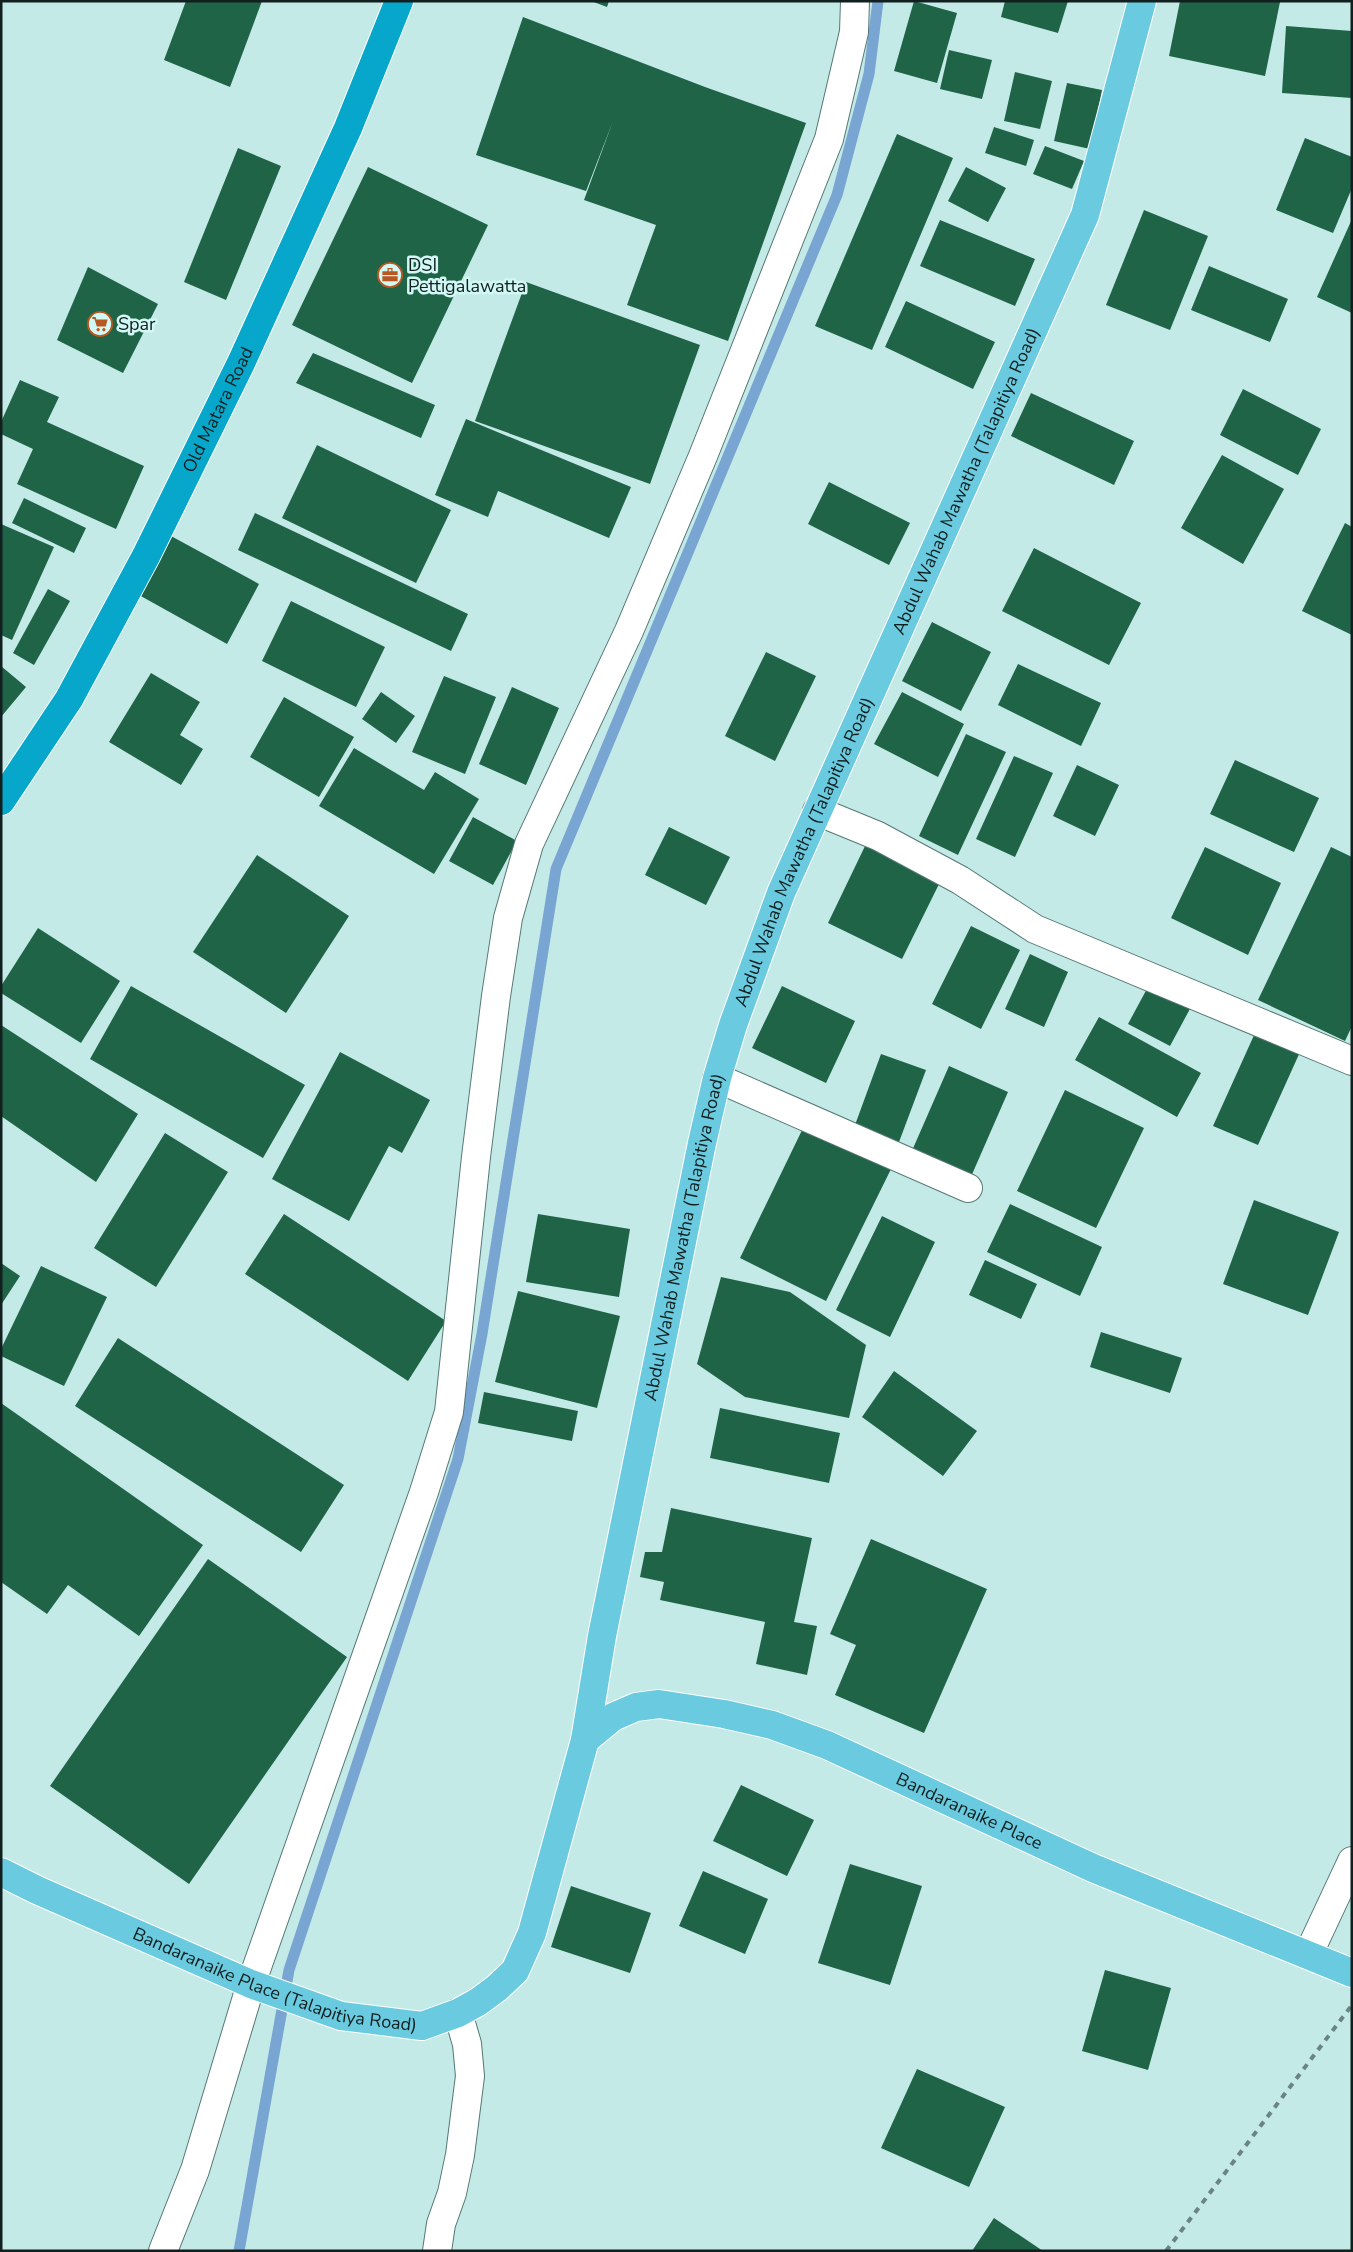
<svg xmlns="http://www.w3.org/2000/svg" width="1353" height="2252" font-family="'Nunito Sans',sans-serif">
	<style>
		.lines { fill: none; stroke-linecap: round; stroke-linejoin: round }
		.stream { stroke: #78a5d2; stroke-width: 11 }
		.building { fill: #206448 }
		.minor-casing { stroke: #557876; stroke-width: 30 }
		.major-casing { stroke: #fff; stroke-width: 30 }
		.highway-casing { stroke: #fff; stroke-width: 30 }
		.minor { stroke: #fff; stroke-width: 28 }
		.major { stroke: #6acadf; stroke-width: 28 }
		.highway { stroke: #06a7ca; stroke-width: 28 }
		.rail { stroke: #6a8483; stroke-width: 4; stroke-dasharray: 6 6; stroke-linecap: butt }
		.labels { text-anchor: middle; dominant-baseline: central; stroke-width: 5; stroke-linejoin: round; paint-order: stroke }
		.poi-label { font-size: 18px; fill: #111f1e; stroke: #d1f8f5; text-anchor: start }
		.street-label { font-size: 18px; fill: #111f1e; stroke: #d1f8f5 }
	</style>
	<rect width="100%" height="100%" fill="#c4eae8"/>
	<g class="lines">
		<path class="stream" d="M239 2251 289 1970 458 1459 482 1334 556 869 837 195 869 74 878 1"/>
	</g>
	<path class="building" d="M186 1H262L230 87 164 60Z
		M591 1H609L607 7Z
		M914 1 957 13 937 83 894 71Z
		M1005 1H1068L1058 33 1001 17Z
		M1180 1 1280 2 1265 76 1169 56Z
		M523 17 705 87 806 123 728 341 627 305 656 225 584 200 613 121 586 191 476 155Z
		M1286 26 1352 31V98L1282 93Z
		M949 50 992 60 982 99 940 89Z
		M1015 72 1052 81 1040 129 1004 121Z
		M1067 83 1102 90 1090 149 1054 141Z
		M994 127 1034 140 1026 166 985 153Z
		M897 134 953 158 872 350 815 326Z
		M1305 138 1352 157V188L1333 233 1276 210Z
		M1045 146 1084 161 1072 189 1033 174Z
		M238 148 281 166 226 300 184 282Z
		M368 167 488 225 412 383 292 325Z
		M966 167 1006 188 988 222 948 201Z
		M1144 210 1208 236 1170 330 1106 305Z
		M1352 219V313L1317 297Z
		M940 220 1035 259 1015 306 920 266Z
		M1209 266 1288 299 1270 342 1191 310Z
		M88 267 158 304 123 373 57 340Z
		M526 282 700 345 650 484 475 421Z
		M906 301 995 342 973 389 885 347Z
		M313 353 435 405 421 438 296 383Z
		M20 380 59 397 47 422 144 466 116 529 17 484 33 449 1 434V422Z
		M1243 389 1321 429 1298 475 1220 435Z
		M1031 393 1134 441 1114 485 1011 436Z
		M466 419 631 487 609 538 498 491 488 517 435 495Z
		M317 445 451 510 416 583 282 518Z
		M1222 455 1284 489 1243 564 1181 528Z
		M829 482 910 523 889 565 808 524Z
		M24 498 86 528 74 553 12 523Z
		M255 513 468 614 451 651 238 550Z
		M1345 523 1352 527V635L1302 611Z
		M1 524 54 547 12 640 1 635Z
		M171 536 259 584 227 644 139 595Z
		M1034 548 1141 603 1109 665 1002 611Z
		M48 589 70 601 34 665 13 653Z
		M291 601 385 647 356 707 262 661Z
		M932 622 991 652 961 711 902 681Z
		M766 652 816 676 775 761 725 736Z
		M1018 664 1101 703 1081 746 998 705Z
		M1 666 26 687 1 717Z
		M151 673 200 702 180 735 203 749 181 785 109 742Z
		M444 676 496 697 465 774 412 752Z
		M512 687 559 708 526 785 479 764Z
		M381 692 415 716 396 743 362 719Z
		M902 692 964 724 938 777 874 744Z
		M284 697 354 737 319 797 250 757Z
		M966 734 1006 752 958 855 919 836Z
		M354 748 424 790 435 772 479 799 434 874 319 806Z
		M1014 756 1053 773 1015 857 976 839Z
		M1235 760 1319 798 1294 852 1210 814Z
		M1077 765 1119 785 1095 836 1053 816Z
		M473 817 517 841 493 885 449 861Z
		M669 827 730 857 706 905 645 875Z
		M866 844 941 880 902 959 828 923Z
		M1205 847 1281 883 1248 955 1171 918Z
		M1331 847 1352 857V1026L1345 1041 1258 1000Z
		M257 855 349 916 286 1013 193 952Z
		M971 926 1020 950 981 1029 932 1004Z
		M38 928 120 981 81 1043 1 993V986Z
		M1030 954 1068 972 1044 1027 1005 1009Z
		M1149 985 1191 1007 1170 1046 1128 1024Z
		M131 986 305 1085 263 1158 90 1059Z
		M782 986 855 1021 826 1083 752 1048Z
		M1099 1017 1201 1073 1177 1117 1075 1060Z
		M1 1025 138 1114 96 1182 1 1116Z
		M1255 1033 1300 1052 1258 1145 1213 1126Z
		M340 1052 430 1100 402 1153 389 1146 349 1221 272 1179Z
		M881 1054 926 1070 899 1142 855 1125Z
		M949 1066 1008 1092 970 1179 911 1153Z
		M1065 1090 1144 1128 1096 1228 1017 1191Z
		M805 1124 892 1167 826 1301 740 1258Z
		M165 1133 228 1172 156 1287 94 1248Z
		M1254 1200 1339 1232 1308 1315 1223 1284Z
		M1010 1204 1102 1247 1080 1296 987 1252Z
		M284 1214 446 1321 408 1381 245 1274Z
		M538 1214 630 1229 619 1297 526 1282Z
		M882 1216 935 1242 890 1337 836 1310Z
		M985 1260 1037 1284 1021 1319 969 1295Z
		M1 1263 20 1276 1 1305Z
		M41 1266 107 1297 64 1386 1 1356V1349Z
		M721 1277 790 1292 866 1345 849 1418 745 1397 697 1364Z
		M518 1291 620 1316 597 1408 495 1382Z
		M1101 1332 1182 1358 1170 1393 1090 1367Z
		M118 1338 344 1485 301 1552 75 1406Z
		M894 1371 977 1431 943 1476 862 1417Z
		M484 1392 578 1411 572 1441 478 1423Z
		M1 1403 203 1545 139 1636 68 1585 47 1614 1 1582Z
		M720 1408 840 1433 829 1483 710 1458Z
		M671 1508 812 1538 794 1622 817 1626 807 1675 756 1664 765 1622 660 1600 664 1582 640 1577 645 1552H662Z
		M871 1539 987 1589 924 1733 835 1695 856 1645 830 1634Z
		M208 1559 347 1657 189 1884 50 1786Z
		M741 1785 814 1820 787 1876 713 1841Z
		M850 1864 922 1886 890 1985 818 1963Z
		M703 1871 768 1899 745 1954 679 1926Z
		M571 1886 651 1913 630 1973 551 1947Z
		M1105 1970 1171 1988 1148 2070 1082 2051Z
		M917 2069 1005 2107 969 2187 881 2148Z
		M994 2218 1043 2251H972Z"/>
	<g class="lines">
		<defs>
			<path id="minor" d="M817 811 878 836 960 880 1035 929 1352 1061
				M717 1078 968 1188
				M1308 1955 1352 1861
				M163 2251 195 2170 251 1984 424 1492 449 1412 476 1157 496 996 508 918 529 844 629 631 703 456 829 139 854 32 855 1
				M437 2251 441 2224 452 2193 460 2155 470 2076 467 2044 458 2013"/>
			<g id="major">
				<path id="s1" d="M585 1740 613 1717 636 1707 659 1704 724 1714 772 1725 827 1745 1093 1868 1352 1973"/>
				<path id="s2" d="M1 1872 37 1890 251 1984 341 2016 422 2026 458 2013 478 2002 497 1988 515 1971 532 1933 585 1740 602 1636 702 1143 717 1078 733 1025 781 893 1085 215 1142 1"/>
			</g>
			<g id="highway">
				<path id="s3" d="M1 801 69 699 146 556 241 363 297 240 348 128 399 1"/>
			</g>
		</defs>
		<use href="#minor" class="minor-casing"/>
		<use href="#major" class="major-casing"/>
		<use href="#highway" class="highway-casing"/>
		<use href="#minor" class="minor"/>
		<use href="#major" class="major"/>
		<use href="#highway" class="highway"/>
		<path class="rail" d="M1166 2251 1352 2005"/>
	</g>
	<defs>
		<symbol id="office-ring" viewBox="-11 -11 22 22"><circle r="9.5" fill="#d1f8f5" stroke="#ba561f" stroke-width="1.5"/><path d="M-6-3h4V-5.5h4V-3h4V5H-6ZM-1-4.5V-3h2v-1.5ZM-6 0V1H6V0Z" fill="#ba561f"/></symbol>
		<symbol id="supermarket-ring" viewBox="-11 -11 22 22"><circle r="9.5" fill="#d1f8f5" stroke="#ba561f" stroke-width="1.5"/><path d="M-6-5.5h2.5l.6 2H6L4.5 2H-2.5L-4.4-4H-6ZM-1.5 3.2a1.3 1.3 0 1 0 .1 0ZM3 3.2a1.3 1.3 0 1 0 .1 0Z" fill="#ba561f"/></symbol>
	</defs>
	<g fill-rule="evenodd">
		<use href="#office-ring" x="376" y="261" width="28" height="28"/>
		<use href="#supermarket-ring" x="86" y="310" width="28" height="28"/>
	</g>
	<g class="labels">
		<g class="poi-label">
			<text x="408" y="265">DSI<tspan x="408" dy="21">Pettigalawatta</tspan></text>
			<text x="118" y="324">Spar</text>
		</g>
		<g class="street-label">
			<text stroke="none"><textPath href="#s3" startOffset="448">Old Matara Road</textPath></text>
			<text stroke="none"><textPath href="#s2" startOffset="2125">Abdul Wahab Mawatha (Talapitiya Road)</textPath></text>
			<text stroke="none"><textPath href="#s2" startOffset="1720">Abdul Wahab Mawatha (Talapitiya Road)</textPath></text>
			<text stroke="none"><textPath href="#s2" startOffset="1315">Abdul Wahab Mawatha (Talapitiya Road)</textPath></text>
			<text stroke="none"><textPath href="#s1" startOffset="415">Bandaranaike Place</textPath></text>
			<text stroke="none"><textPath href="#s2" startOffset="296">Bandaranaike Place (Talapitiya Road)</textPath></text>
		</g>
	</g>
	<rect width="1353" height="2252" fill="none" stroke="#111f1e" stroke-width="5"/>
</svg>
